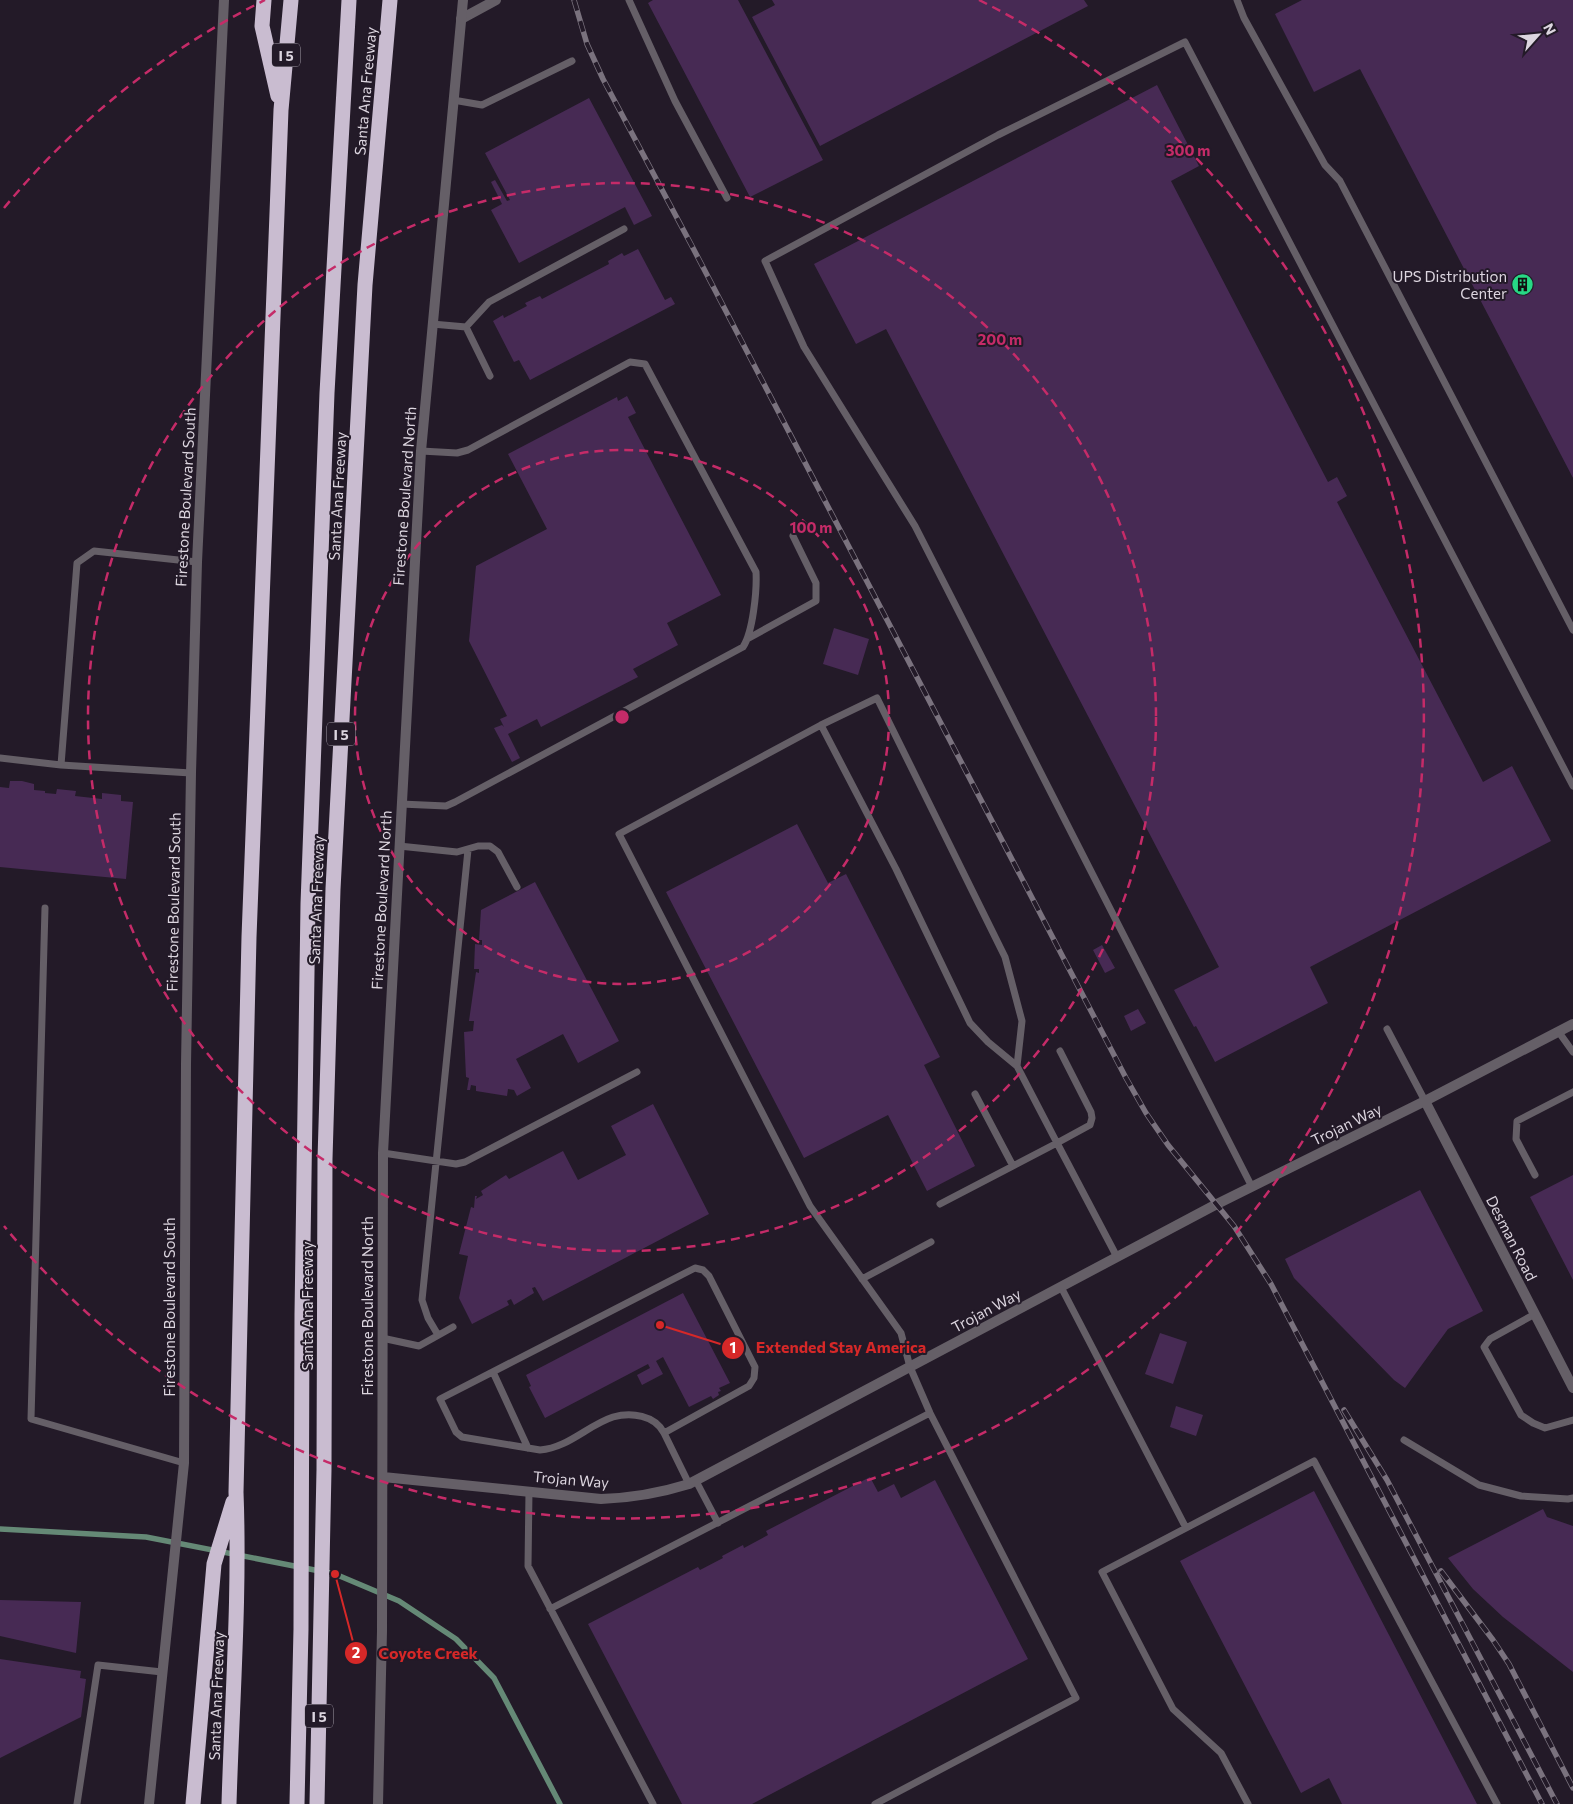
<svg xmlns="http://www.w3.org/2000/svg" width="1573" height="1804" font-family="Commissioner,sans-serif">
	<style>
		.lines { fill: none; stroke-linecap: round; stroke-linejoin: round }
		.stream { stroke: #658976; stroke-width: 5.5 }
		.building { fill: #472a54 }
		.service { stroke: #655f67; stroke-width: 7 }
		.minor { stroke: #655f67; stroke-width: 10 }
		.tertiary { stroke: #655f67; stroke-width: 10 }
		.motorway { stroke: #c9bcd0; stroke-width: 15 }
		.rail-casing { stroke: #7a727e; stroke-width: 5.5 }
		.rail { stroke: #231a28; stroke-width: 4; stroke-dasharray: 11; stroke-linecap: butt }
		.ring { fill: none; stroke: #c52b68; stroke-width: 2.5; stroke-dasharray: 9 6 }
		.labels { text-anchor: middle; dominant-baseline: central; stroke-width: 4; stroke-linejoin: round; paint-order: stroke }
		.shield { fill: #231a28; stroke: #a49da8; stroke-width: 1 }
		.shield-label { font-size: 14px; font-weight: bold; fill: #dcd5df }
		.street-label { font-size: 15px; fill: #dcd5df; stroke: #231a28 }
		.poi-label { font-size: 15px; fill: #dcd5df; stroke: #231a28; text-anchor: end }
		.centre { fill: #c52b68; stroke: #231a28; stroke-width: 2.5 }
		.ring-label { font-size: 15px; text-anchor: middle; font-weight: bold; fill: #c52b68; stroke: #231a28; stroke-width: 4; stroke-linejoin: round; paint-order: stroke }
		.leader { fill: none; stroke: #d62828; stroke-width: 2 }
		.callout-dot { fill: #d62828; stroke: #231a28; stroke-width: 2 }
		.mark-label { font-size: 15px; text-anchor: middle; font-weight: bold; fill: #fff }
		.callout-label { font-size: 16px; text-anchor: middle; font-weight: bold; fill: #d62828; stroke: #231a28; stroke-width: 4; stroke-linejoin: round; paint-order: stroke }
	</style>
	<rect width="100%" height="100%" fill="#231a28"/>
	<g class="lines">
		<path class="stream" d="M0 1529 146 1537 335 1574 399 1601 456 1639 494 1678 560 1804"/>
	</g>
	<path class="building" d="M653 0H738L823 160 750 197 648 3Z
		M772 0H1084L1088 6 820 146 752 17 775 5Z
		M1302 0H1573V478L1360 69 1314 92 1275 14Z
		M1157 85 1199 166 1171 181 1328 482 1337 477 1347 496 1337 502 1483 782 1512 766 1551 841 1310 967 1328 1003 1215 1062 1196 1026 1194 1027 1174 990 1219 967 886 329 856 344 814 264Z
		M589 98 652 216 634 225 625 207 519 263 491 210 502 204 491 182 495 180 507 201 510 200 485 153Z
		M638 249 665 300 671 297 675 304 530 380 519 360 514 362 493 321 503 315 504 318 527 306 525 303 540 296 542 299 609 264 608 261 622 253 624 256Z
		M627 396 636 413 628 417 721 595 667 623 678 645 633 669 638 677 541 727 537 719 508 734 520 758 512 762 494 728 502 725 504 727 500 719 507 716 469 641 476 566 547 529 508 454 617 397 618 401Z
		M834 628 869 639 858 675 823 664Z
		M10 781H22L34 784V790L45 791V793L56 794 57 789 76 791 75 796 102 799V793L121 795V801L133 802 126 879 0 867V787L9 788Z
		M797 824 828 883 846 874 940 1057 924 1065 975 1166 927 1191 888 1115 804 1158 666 892Z
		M535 882 619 1041 578 1063 563 1034 516 1059 531 1088 517 1096 514 1090 508 1089 507 1096 476 1091V1086L471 1085 470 1090H467L469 1078 466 1077 464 1032 473 1031 474 1021H469L476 972 479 973V969H474L475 944 482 945V940H479L481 910Z
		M1102 945 1115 968 1105 973 1093 950Z
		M1138 1009 1146 1023 1131 1031 1124 1016Z
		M653 1104 709 1214 543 1301 535 1287 532 1288 534 1293 514 1305 511 1299 507 1301 509 1305 472 1324 459 1298 468 1256 459 1254 471 1207 474 1208 475 1196H477L476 1199 483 1195 481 1191 506 1175 509 1179 563 1151 578 1180 626 1155 611 1126Z
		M1573 1175V1280L1530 1197Z
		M1420 1190 1483 1311 1448 1329 1405 1388 1394 1380 1294 1278 1285 1259Z
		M683 1293 730 1383 719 1388 721 1391 718 1392 719 1395 713 1399 711 1396 689 1407 663 1357 656 1361 663 1374 642 1385 637 1375 650 1368 648 1364 545 1418 529 1387 531 1386 526 1375Z
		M1160 1333 1187 1342 1173 1384 1145 1374Z
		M1176 1406 1203 1415 1196 1436 1170 1427Z
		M870 1477 878 1492 894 1484 901 1498 935 1480 1028 1659 752 1804H682L588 1624 698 1567 700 1570 723 1558 722 1556 743 1545 744 1548 768 1535 766 1531Z
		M1314 1491 1477 1804H1342L1329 1778 1301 1793 1180 1561Z
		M1543 1509 1547 1517 1573 1526V1672L1503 1617 1473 1589 1448 1558Z
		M0 1600 81 1602 76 1653 0 1636Z
		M0 1659 81 1671 80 1678 86 1679 81 1717 0 1758Z"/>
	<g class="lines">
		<path class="service" d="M629 0 675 101 727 198
			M1237 0 1244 18 1325 165 1340 181 1573 630
			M453 100 482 105 572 61
			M432 324 466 327 490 376
			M466 327 489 302 624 229
			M749 638 816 601V583L793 536
			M821 725 619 834 810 1206 901 1333 910 1367 930 1413 1076 1698 875 1804
			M0 758 61 765 191 773
			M61 765 77 563 94 551 197 562
			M401 804 446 806 455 802 743 647C753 632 757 590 756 572L645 364 630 362 468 450 457 453 421 451
			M399 846 457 852 478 846H490L498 852 517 887
			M45 908 31 1419 184 1463
			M1387 1029 1425 1101
			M1558 1031 1573 1052
			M1017 1066 1022 1021 1005 957 877 698 821 725 896 869 970 1023 988 1042 1017 1066 1057 1143 1090 1125 1092 1118 1091 1112 1060 1051
			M975 1094 1013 1166
			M383 1153 456 1164 465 1162 637 1072
			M1535 1175 1516 1139 1517 1121 1573 1092
			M1252 1187 915 526 804 347 765 261 998 135 1185 42 1573 786
			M940 1204 1057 1143 1117 1257
			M862 1279 931 1242
			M1061 1287 1186 1528
			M1535 1314 1490 1339 1484 1347 1521 1415 1533 1423 1545 1428 1573 1420
			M438 1335 428 1318 422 1300 468 850
			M382 1338 419 1346 453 1327
			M493 1372 528 1448
			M664 1433 749 1386 754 1378 755 1367 709 1276 703 1270 695 1268 440 1399 456 1432 462 1437 540 1450C568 1448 588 1425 613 1417 631 1412 655 1415 664 1433L689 1484
			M1404 1440 1479 1485 1521 1496 1568 1499 1573 1498
			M696 1481 718 1523
			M529 1491 528 1566 653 1804
			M550 1609 930 1413
			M77 1804 98 1665 162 1672
			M1248 1804 1221 1753 1173 1709 1102 1572 1314 1461 1497 1804"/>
		<path class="minor" d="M461 19 496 0"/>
		<path class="tertiary" d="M1425 1101 1573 1388
			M383 1477 601 1499C632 1498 660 1493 689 1484L1215 1205 1425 1101 1573 1024
			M149 1804 184 1463 186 1064 191 773 197 562 224 0
			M378 1804 382 1631 383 1153 421 451 463 0"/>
		<path class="motorway" d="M264 0 262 26 278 96
			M193 1804 214 1564 233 1502
			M229 1804C232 1700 240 1596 236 1492L249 937 281 110 291 0
			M297 1804 301 1629 302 1314 308 904 327 393 349 0
			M317 1804 324 1470 325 1159 333 889 365 285 390 0"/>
		<defs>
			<path id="rail" d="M574 0 587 44 603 79 693 248 1126 1078 1146 1113 1168 1145 1234 1226 1271 1284 1542 1804
				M1344 1410 1387 1480 1557 1804
				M1441 1571 1493 1640 1509 1664 1573 1788"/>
		</defs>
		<use href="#rail" class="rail-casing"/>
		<use href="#rail" class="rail"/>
	</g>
	<g class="ring">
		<circle cx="622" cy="717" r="267"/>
		<circle cx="622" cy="717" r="534"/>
		<path d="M4 208A801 801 0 0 1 265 0M979 0A801 801 0 1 1 4 1226"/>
	</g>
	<defs>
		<symbol id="building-disc" viewBox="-11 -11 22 22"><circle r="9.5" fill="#27d885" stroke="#231a28"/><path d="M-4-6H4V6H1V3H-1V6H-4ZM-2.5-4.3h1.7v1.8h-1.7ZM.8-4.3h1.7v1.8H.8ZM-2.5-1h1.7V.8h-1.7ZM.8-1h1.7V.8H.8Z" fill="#111"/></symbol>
	</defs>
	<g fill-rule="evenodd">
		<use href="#building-disc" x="1510" y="272" width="25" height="25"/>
	</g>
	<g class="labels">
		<g class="shield">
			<rect x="272" y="43.5" width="28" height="23" rx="4"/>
			<rect x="327" y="722.5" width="28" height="23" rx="4"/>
			<rect x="305" y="1704.5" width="28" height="23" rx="4"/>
		</g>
		<g class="shield-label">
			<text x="286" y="55">I 5</text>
			<text x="341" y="734">I 5</text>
			<text x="319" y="1716">I 5</text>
		</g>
		<g class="street-label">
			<text transform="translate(365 91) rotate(-85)">Santa Ana Freeway</text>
			<text transform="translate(337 496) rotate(-87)">Santa Ana Freeway</text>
			<text transform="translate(404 496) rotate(-86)">Firestone Boulevard North</text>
			<text transform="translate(185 497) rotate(-87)">Firestone Boulevard South</text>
			<text transform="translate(316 900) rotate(-88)">Santa Ana Freeway</text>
			<text transform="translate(381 900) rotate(-87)">Firestone Boulevard North</text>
			<text transform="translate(173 902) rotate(-89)">Firestone Boulevard South</text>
			<text transform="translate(1346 1124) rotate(-26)">Trojan Way</text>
			<text transform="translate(1512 1238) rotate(63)">Desman Road</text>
			<text transform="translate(307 1306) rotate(-90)">Santa Ana Freeway</text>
			<text transform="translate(367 1306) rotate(-90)">Firestone Boulevard North</text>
			<text transform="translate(169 1307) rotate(-90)">Firestone Boulevard South</text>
			<text transform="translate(986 1310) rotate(-28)">Trojan Way</text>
			<text transform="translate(571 1479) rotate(5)">Trojan Way</text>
			<text transform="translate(216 1696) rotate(-88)">Santa Ana Freeway</text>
		</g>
		<g class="poi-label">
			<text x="1507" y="276">UPS Distribution<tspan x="1507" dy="17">Center</tspan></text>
		</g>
	</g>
	<circle cx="622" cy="717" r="8" class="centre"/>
	<g class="ring-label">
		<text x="1188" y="156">300 m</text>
		<text x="1000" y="345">200 m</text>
		<text x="811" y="533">100 m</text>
	</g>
	<path class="leader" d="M660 1325L733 1348M335 1574L356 1653"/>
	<g class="callout-dot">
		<circle cx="660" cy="1325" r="5"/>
		<circle cx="335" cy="1574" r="5"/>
		<circle cx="733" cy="1348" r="12"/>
		<circle cx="356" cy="1653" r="12"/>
	</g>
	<g class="mark-label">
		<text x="733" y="1353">1</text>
		<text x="356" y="1658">2</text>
	</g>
	<g class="callout-label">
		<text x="841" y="1353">Extended Stay America</text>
		<text x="428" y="1659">Coyote Creek</text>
	</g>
	<g transform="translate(1538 35) rotate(63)" stroke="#231a28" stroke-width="4" paint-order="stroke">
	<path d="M0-4L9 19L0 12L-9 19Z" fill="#dcd5df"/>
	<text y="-8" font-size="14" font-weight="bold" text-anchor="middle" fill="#dcd5df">N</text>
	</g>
</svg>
